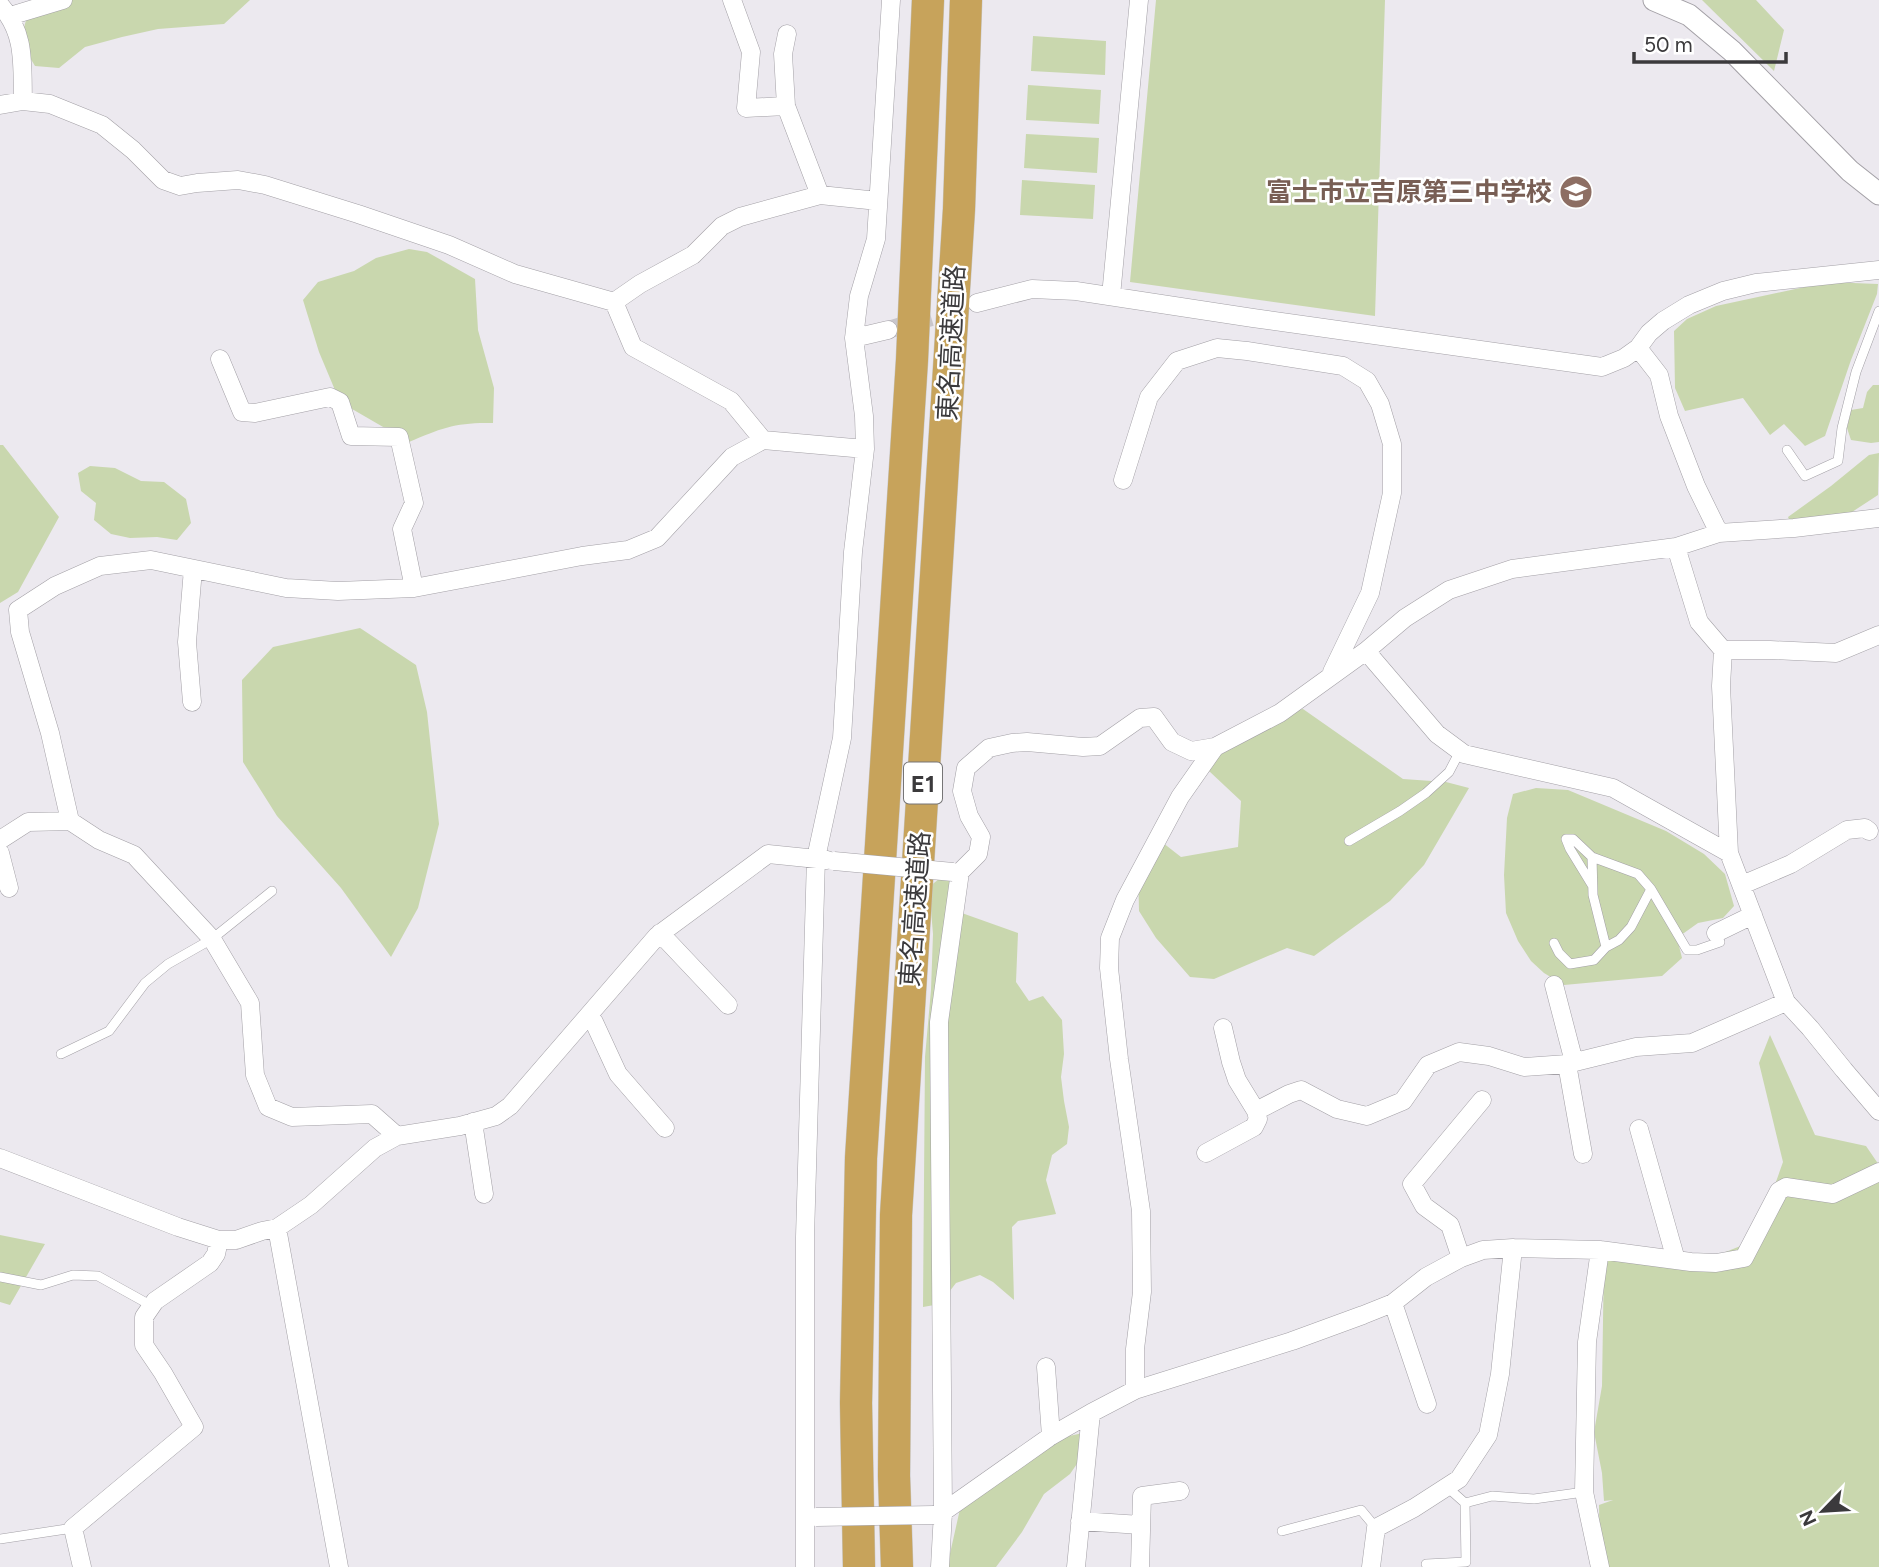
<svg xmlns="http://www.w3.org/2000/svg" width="1879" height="1567" font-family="Figtree,'Noto Sans JP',sans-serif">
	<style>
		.green { fill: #c9d7ae }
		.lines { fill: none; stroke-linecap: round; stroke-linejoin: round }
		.minor-tunnel { stroke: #c9c6cb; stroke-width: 18; stroke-dasharray: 18 9; stroke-linecap: butt }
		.service-casing { stroke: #a3a0a6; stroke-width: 10 }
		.minor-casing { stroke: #a3a0a6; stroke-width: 19 }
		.tertiary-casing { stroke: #a3a0a6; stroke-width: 23 }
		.motorway-casing { stroke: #c8c8c8; stroke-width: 33 }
		.service { stroke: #fff; stroke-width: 9 }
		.minor { stroke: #fff; stroke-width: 18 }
		.tertiary { stroke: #fff; stroke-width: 21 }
		.motorway { stroke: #c7a35b; stroke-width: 32 }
		.minor-bridge-casing { stroke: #a3a0a6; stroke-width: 19; stroke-linecap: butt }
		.minor-bridge { stroke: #fff; stroke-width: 18 }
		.labels { text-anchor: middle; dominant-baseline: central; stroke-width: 5; stroke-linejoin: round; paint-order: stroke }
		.shield { fill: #fff; stroke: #767576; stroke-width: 2 }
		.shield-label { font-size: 24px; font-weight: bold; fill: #3b3a3c }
		.education-label { font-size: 26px; font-weight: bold; fill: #785e54; stroke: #fff; text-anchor: end }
		.street-label { font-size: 26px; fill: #3b3a3c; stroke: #fff }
	</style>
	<rect width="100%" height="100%" fill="#ece9ef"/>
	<path class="green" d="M32 0H250L224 24 158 29 122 37 85 47 59 68 35 66 20 41Z
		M1156 0H1385L1375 316 1130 282Z
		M1702 0H1756L1784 30 1774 71Z
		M1033 36 1106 41 1105 75 1031 71Z
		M1028 85 1101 90 1099 124 1026 120Z
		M1026 134 1099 138 1097 173 1024 168Z
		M1022 180 1095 185 1093 219 1020 215Z
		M409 249 427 252 475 279 478 330 494 388 493 423C457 422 441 428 409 442L340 402 319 352 303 300 318 282 354 271 376 258Z
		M1828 282 1878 284 1877 294 1851 360 1825 436 1805 446 1784 424 1770 435 1743 398 1685 411 1675 388 1674 331 1687 319 1716 306Z
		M1873 385H1879V442L1871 443 1851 440 1847 428 1851 410 1863 408 1867 392Z
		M0 445H3L59 517 18 592 0 603Z
		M1879 453 1878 495 1852 512 1791 524 1788 517 1831 486 1869 455Z
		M90 466 115 468 141 481 164 482 186 499 191 523 177 540 157 537 130 538 111 534 94 520 96 503 81 491 78 473Z
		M360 628 416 665 427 712 439 824 418 908 391 957 341 888 277 816 243 762 242 680 273 647Z
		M1303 709 1403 779 1446 782 1469 788 1424 865 1390 901 1314 956 1287 948 1214 979 1190 977 1156 938 1139 911 1138 866 1158 839 1181 857 1238 847 1241 801 1209 771 1223 742 1280 713Z
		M1536 788 1568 790 1666 831 1704 854 1725 874 1734 906 1723 918 1698 923 1677 938 1682 958 1662 976 1564 985 1544 973 1531 961 1518 941 1506 913 1504 875 1507 818 1513 794Z
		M939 879H953L959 912 1018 933 1016 982 1029 1001 1043 996 1062 1020 1064 1054 1061 1077 1064 1101 1069 1127 1067 1144 1052 1155 1046 1180 1056 1214 1018 1221 1012 1227 1014 1300 993 1282 980 1275 956 1283 940 1304 923 1307 925 1057 931 990 933 934 929 887Z
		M1770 1035 1815 1135 1866 1146 1879 1165V1567H1600L1599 1505 1613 1500 1604 1501 1602 1473 1594 1432 1602 1386 1604 1257 1693 1265 1748 1243 1766 1210 1783 1162 1759 1063Z
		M0 1235 45 1244 10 1305 0 1302Z
		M1083 1433V1455L1070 1474 1044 1494 1022 1532 996 1567H947L960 1509 1060 1438Z"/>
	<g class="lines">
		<path class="minor-tunnel" d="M888 330 958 309"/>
		<defs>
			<path id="service" d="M1787 450 1805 476 1838 461 1842 428 1856 372 1879 311
				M1349 841 1400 811 1426 793 1449 772 1460 751
				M1592 885 1570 849 1566 839H1573L1592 857
				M1651 889 1687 950H1697L1720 942 1716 933
				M1554 943 1559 953 1570 964 1594 960 1606 947 1619 940 1631 927 1651 889 1638 874 1592 857 1593 895 1606 947
				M61 1054 109 1031 145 983 168 964 212 939 272 891
				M0 1277 41 1285 73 1275 98 1276 152 1306
				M1465 1503 1492 1496 1534 1499 1584 1492
				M1282 1531 1361 1510 1376 1528
				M0 1539 73 1528
				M1426 1564 1466 1562 1465 1503 1447 1487"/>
			<path id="minor" d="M732 0 751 52 746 108 786 106 820 195 878 201
				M0 5C26 33 22 65 23 101
				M10 16 63 0
				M0 105 23 101 50 104 102 125 133 150 163 180 180 186 197 183 238 180 265 185 358 214 449 245 515 274 614 302 633 347 731 401 763 440
				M786 106 783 54 787 34
				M1111 296 1139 0
				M614 302 640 284 693 255 722 226 740 217 820 195
				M977 303 1032 289 1076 291 1253 318 1602 367 1624 358 1638 348 1649 333 1663 321 1689 305 1723 291 1756 283 1879 270
				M854 338 888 330
				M1638 348 1659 375 1669 416 1696 486 1719 533
				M220 359 242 412 255 413 330 397 340 402 351 436 399 437 414 503 402 529 414 588
				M1123 480 1149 397 1177 361 1217 348 1247 351 1343 366 1367 381 1380 404 1392 444V493L1370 593 1332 672
				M1676 547 1699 622 1723 650 1721 686 1729 853 1786 1002 1810 1028 1844 1070 1879 1111
				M1723 650H1770L1836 653 1879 635
				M1366 651 1437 734 1464 754 1613 788 1729 853
				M192 702 187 642 193 569
				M0 840 28 822 70 821
				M0 853 9 888
				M1742 885 1791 864 1847 830 1865 828 1869 831
				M660 933 728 1005
				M1716 933 1753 915
				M1554 985 1574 1062
				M587 1017 594 1022 618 1074 665 1128
				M1223 1028 1231 1062 1237 1080 1256 1111
				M1567 1064 1583 1154
				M473 1122 484 1194
				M1639 1129 1676 1260
				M397 1136 372 1114 292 1117 268 1107 255 1075 250 1003 212 939 134 855 99 840 70 821 50 733 20 632 18 610 55 586 100 566 151 560 286 588 338 591 414 588 582 556 628 550 657 538 732 457 763 440 865 449
				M1206 1153 1254 1127 1258 1119 1256 1111 1289 1094 1301 1090 1337 1109 1367 1116 1403 1101 1428 1065 1459 1052 1489 1056 1524 1067 1567 1064 1636 1047 1692 1043 1786 1002
				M0 1158 178 1227 219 1240H236L262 1231 277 1228 311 1205 375 1148 397 1136 460 1126 496 1116 510 1106 657 936 768 854 827 860
				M277 1228 339 1567
				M1461 1258 1450 1225 1424 1206 1412 1184 1482 1100
				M1393 1303 1427 1404
				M1046 1367 1051 1436
				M1135 1390V1349L1142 1292 1141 1211 1119 1059 1109 968 1110 938 1125 900 1180 797 1215 747
				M937 1514 943 1512 1051 1436 1091 1413 1135 1390 1292 1341 1363 1315 1393 1303 1426 1277 1461 1258 1483 1250 1513 1248 1600 1250 1691 1262 1716 1263 1744 1258 1779 1191 1786 1187 1833 1194 1879 1172
				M1080 1521 1141 1525
				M82 1567 73 1528 194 1427 163 1373 144 1345V1317L155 1301 210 1263 216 1254 219 1240
				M805 1567V1237L816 858 842 738 853 552 865 449 864 416 854 338 859 296 876 239 891 0
				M940 1567 943 1512 939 1022 960 872 978 854 981 837 969 816 962 791 966 768 989 748 1012 743 1027 742 1083 747 1100 746 1140 718 1154 717 1172 742 1191 751 1215 747 1280 713 1366 651 1405 618 1449 590 1512 569 1676 547 1719 533 1794 528 1879 518
				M1076 1567 1091 1413
				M1140 1567 1142 1496 1180 1491
				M1371 1567 1376 1528 1414 1508 1459 1479 1488 1435 1500 1374 1513 1248
				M1600 1567 1584 1492 1587 1342 1600 1250"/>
			<path id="tertiary" d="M1654 0 1689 15 1732 51 1850 171 1879 194"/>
			<path id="motorway" d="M859 1567 856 1403 861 1158 912 360 928 0
				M897 1567 894 1476 896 1215 959 209 966 0"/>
		</defs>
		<use href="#service" class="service-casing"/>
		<use href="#minor" class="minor-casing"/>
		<use href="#tertiary" class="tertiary-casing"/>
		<use href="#motorway" class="motorway-casing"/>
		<use href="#service" class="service"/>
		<use href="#minor" class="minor"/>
		<use href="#tertiary" class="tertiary"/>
		<use href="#motorway" class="motorway"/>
		<defs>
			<path id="minor-bridge" d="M834 861 953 872
				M816 1517 934 1515"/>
		</defs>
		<use href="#minor-bridge" class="minor-bridge-casing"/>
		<use href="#minor-bridge" class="minor-bridge"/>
	</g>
	<defs>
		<symbol id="school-disc" viewBox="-11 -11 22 22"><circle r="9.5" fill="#8d6e63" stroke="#fff"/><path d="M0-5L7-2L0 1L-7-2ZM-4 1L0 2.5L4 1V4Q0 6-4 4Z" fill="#fff"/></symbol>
	</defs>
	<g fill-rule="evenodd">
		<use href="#school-disc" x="1557" y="173" width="38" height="38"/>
	</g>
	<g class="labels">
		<rect class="shield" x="904" y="762.5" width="38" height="41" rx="5"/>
		<g class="shield-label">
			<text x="923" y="783">E1</text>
		</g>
		<g class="education-label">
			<text x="1552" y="192">富士市立吉原第三中学校</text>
		</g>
		<g class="street-label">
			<text transform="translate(951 343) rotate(-87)">東名高速道路</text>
			<text transform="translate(915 909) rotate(-86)">東名高速道路</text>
		</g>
	</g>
	<g transform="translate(1823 1511) rotate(245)" stroke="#ffffff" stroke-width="5" paint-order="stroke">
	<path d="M0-5L12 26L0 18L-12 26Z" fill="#3b3a3c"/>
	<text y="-10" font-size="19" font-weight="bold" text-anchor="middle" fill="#3b3a3c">N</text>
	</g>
	<path d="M1634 52v10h152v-10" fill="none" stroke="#3b3a3c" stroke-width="3.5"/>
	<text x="1644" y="52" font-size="21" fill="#3b3a3c" stroke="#ffffff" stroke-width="5" paint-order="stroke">50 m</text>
</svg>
